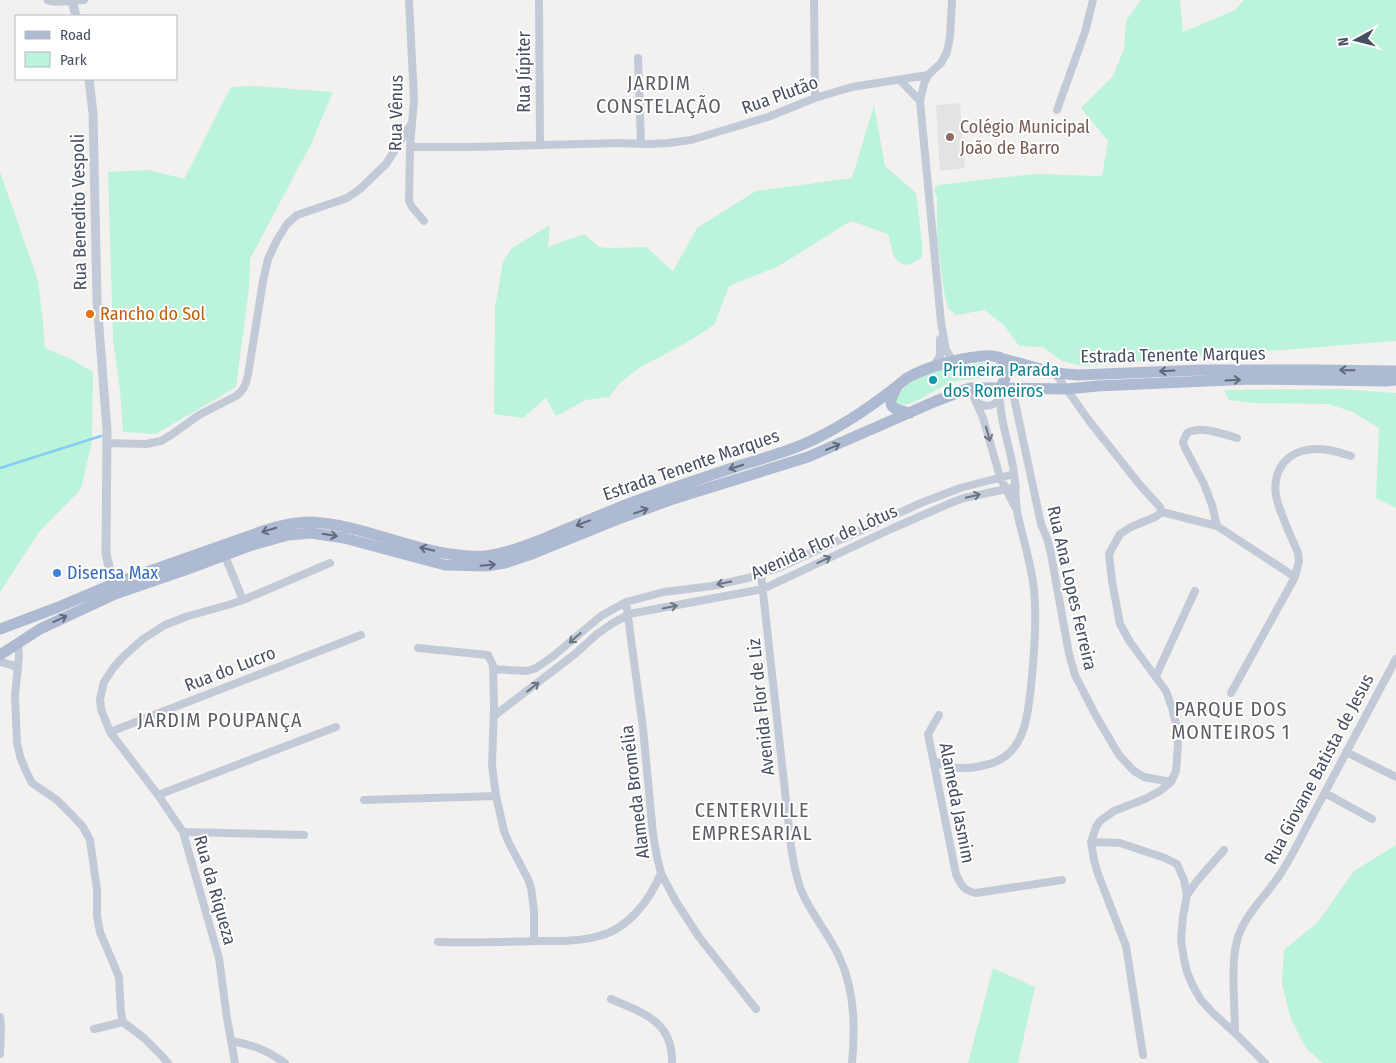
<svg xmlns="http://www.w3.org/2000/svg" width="1396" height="1063" font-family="'Fira Sans Condensed',sans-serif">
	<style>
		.education { fill: #e4e2e2 }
		.green { fill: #bbf4da }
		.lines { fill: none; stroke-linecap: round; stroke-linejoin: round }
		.stream { stroke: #84cbf5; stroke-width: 2.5 }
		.minor { stroke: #c3cad7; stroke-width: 8 }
		.tertiary { stroke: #c3cad7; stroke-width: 9 }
		.primary { stroke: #aebad2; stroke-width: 11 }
		.oneway { stroke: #606a7c }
		.oneway2 { stroke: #6c7584 }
		.education-dot { fill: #8d6e63; stroke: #fff; stroke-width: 2 }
		.food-dot { fill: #e8710a; stroke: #fff; stroke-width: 2 }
		.culture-dot { fill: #0f9aa8; stroke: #fff; stroke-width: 2 }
		.shop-dot { fill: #3f7fe0; stroke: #fff; stroke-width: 2 }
		.labels { text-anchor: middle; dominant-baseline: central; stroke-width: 4; stroke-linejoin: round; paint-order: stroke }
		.street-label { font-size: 18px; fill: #465060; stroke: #fff }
		.education-label { font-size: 18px; fill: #785e54; stroke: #fff; text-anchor: start }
		.food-label { font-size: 18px; fill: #c56008; stroke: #fff; text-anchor: start }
		.culture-label { font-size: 18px; fill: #0d838f; stroke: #fff; text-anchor: start }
		.shop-label { font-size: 18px; fill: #366cbe; stroke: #fff; text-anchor: start }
		.quarter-label { font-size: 20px; letter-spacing: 1px; fill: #5c5f66; stroke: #fff }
	</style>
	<rect width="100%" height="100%" fill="#f3f1f0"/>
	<path class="education" d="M960 103 965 168 940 171 936 105Z"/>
	<path class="green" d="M1141 0H1180L1183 32 1235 10 1244 0H1396V341L1082 366 1062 361 1043 347 1019 346 1004 325 984 310 957 315 948 308 944 292 937 239V197L934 190 938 185 1034 174 1102 176 1108 141 1081 108 1113 76 1124 49 1126 21Z
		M255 86 333 92 311 144 250 259 249 289 236 387 156 434 123 432 120 391 113 339 108 172 149 170 184 179 231 87Z
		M874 105 885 166 916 193 922 242V257L911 264 903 265 894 257 888 234 851 221 779 266 729 286 714 325 686 343 639 368 620 383 609 397 586 400 556 416 546 398 523 418 494 414 495 308 503 262 512 248 550 225 548 247 584 234 599 247 607 248 646 247 673 271 697 228 756 191 852 178Z
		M0 172 38 280 43 322 45 348 71 359 93 372 92 441 81 489 39 532 0 592Z
		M987 362C997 365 1001 370 992 377 978 379 960 379 948 384 933 390 913 407 896 405L895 397C901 391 907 385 913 381 936 368 962 366 987 362Z
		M1341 389 1396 393V508L1376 498 1379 428 1353 412 1328 404 1255 403 1229 400 1224 390Z
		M1396 845V1063H1322L1305 1047 1291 1019 1282 984 1284 950 1318 922 1354 871Z
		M993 968 1035 987 1018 1063H968Z"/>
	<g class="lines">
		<path class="stream" d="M0 468 101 436"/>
		<path class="minor" d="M409 0 414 99 410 147 409 201 412 207 424 221
			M539 0 540 145
			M814 0 815 98
			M72 1 84 0
			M638 58 641 144
			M900 80 920 101 941 322 946 350 953 361
			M920 101 924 84 928 75
			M1057 110 1085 32 1093 0
			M410 147H472L617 143 650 144 668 143 691 140 768 117 815 98 852 87 928 75 941 63 947 52 950 37 952 0
			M934 365 940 356V339
			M1055 373 1090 422 1140 485 1160 507 1162 512
			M970 388 983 418 1000 477 1015 507
			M1012 388 1041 524 1048 541 1051 554 1069 654 1075 675 1096 716 1119 755 1134 771 1144 777 1171 782
			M977 403C986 407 992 407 999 400
			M107 443 146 444 161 441 171 435 199 415 236 396C244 390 246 384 248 375L263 281 268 259 277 240 287 224 297 215 347 198 360 189 386 164 412 123
			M1162 512 1217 526 1295 577
			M1217 526 1212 505 1204 484 1185 448 1183 442 1187 433C1202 425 1222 434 1237 438
			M225 556 243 600
			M761 574 791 846C793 861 796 876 801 890 811 915 831 936 841 961 855 993 855 1029 852 1063
			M626 602 643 728 653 834 657 857 661 873 675 900 699 937 756 1009
			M18 643 19 656 15 696 17 743 20 756 25 769 32 783 57 800 71 814 83 827 90 840 97 890V916L100 932 119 977 121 1013 123 1022 144 1038 162 1056 168 1063
			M418 648 488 655 493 665 494 708 492 765 496 796 504 831 509 843 528 879 531 888 534 911V941
			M0 662 12 665 18 669
			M493 669 527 671 536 668 552 657 601 616 626 602 664 592 712 586 748 578 778 568 921 503 960 488 1014 474
			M1156 677 1160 667 1195 591
			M1231 693 1295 577 1299 561 1298 553C1291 536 1280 514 1276 496 1273 476 1281 457 1302 451 1318 446 1336 451 1351 456
			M939 715 928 734 956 874C961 885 964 891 976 893L1062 880
			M494 716 575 654 597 634 613 623 629 614 763 589 891 529 953 502 964 498 1016 487
			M110 732 361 635
			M1346 752 1396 777
			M934 761C949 770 969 769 985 765 1024 757 1027 720 1031 687 1034 654 1037 621 1034 589 1031 562 1022 537 1017 511 1015 499 1016 486 1014 473 1010 445 998 417 1000 388
			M1325 793 1372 819
			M158 795 336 727
			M364 800 496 796
			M183 832 304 835
			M1091 842 1120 843 1165 858 1177 864 1184 880 1187 895 1183 916 1181 940 1184 959 1187 972 1193 986 1201 1000 1213 1013 1235 1033 1265 1063
			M1187 895 1197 881 1224 850
			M438 942C470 943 502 942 534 941 556 941 577 942 599 936 628 929 650 900 661 873
			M611 999C643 1013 673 1021 672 1063
			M0 1017 1 1027 0 1054
			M94 1029 123 1022
			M1235 1033C1235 1006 1230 961 1238 937 1246 913 1265 897 1279 876 1290 860 1298 843 1307 826L1396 659
			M231 1041C253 1045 267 1050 285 1063
			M1143 1055 1126 946 1098 874 1094 860 1091 842 1096 827 1100 821 1114 811 1145 799 1160 791 1171 782 1176 771 1178 745 1177 728 1172 708 1166 691 1130 642 1120 624 1112 581 1109 554 1120 534 1131 527 1155 517 1162 512
			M235 1063 227 1018 219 958 183 832 158 795 110 732 101 709 100 699 104 682 114 667 125 655 143 639 165 625 188 616 228 605 243 600 330 563"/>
		<path class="tertiary" d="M48 0 54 1H72L76 16
			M89 79 93 113 97 301 107 430 106 554 113 584"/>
		<path class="primary" d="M999 357C1009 369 1008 375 1000 388
			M897 387C886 406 890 409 910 413
			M0 629 56 608 113 584 263 531C278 526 295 522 311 522 370 525 425 559 485 556 505 554 524 546 543 539 568 528 594 518 620 507 660 492 700 479 741 465 765 458 790 451 813 440 846 424 878 402 907 378 927 367 946 362 968 358 977 357 984 355 993 356L1055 373 1078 375 1202 370H1319L1396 371
			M0 655 40 629 115 594 185 570 249 546 288 535 311 533 344 538 445 565 486 566 505 563 532 554 621 518 670 500 808 457 936 401 970 388H1000L1067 389 1097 386 1252 379 1387 381 1396 380"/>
	</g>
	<defs><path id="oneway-shaft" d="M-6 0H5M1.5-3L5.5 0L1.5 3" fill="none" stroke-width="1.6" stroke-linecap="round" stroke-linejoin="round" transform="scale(1.25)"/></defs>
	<g class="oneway">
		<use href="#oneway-shaft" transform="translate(1347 370) rotate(-179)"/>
		<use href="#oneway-shaft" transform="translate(1167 371) rotate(177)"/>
		<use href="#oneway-shaft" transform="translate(1233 380) rotate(-3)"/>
		<use href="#oneway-shaft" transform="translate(833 447) rotate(-23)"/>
		<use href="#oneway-shaft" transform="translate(736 467) rotate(162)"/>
		<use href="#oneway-shaft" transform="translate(641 511) rotate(-20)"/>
		<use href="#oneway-shaft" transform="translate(583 523) rotate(159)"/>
		<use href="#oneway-shaft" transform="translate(269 530) rotate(163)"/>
		<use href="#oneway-shaft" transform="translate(330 535) rotate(9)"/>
		<use href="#oneway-shaft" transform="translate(427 549) rotate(-166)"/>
		<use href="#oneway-shaft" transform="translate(488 565) rotate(-5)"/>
		<use href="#oneway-shaft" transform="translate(60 619) rotate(-25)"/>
	</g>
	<g class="oneway2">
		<use href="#oneway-shaft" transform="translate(988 434) rotate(74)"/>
		<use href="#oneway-shaft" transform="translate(973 496) rotate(-13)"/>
		<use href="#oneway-shaft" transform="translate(824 560) rotate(-25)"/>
		<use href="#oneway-shaft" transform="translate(724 583) rotate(168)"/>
		<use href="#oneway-shaft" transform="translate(670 607) rotate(-11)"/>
		<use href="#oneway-shaft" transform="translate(575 638) rotate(139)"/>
		<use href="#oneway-shaft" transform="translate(533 687) rotate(-38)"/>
	</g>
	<circle class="education-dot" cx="950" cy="137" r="5"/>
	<circle class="food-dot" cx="90" cy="314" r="5"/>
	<circle class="culture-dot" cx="933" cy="380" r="5"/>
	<circle class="shop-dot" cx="57" cy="573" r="5"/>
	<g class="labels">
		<g class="street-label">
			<text transform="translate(524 72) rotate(-90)">Rua Júpiter</text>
			<text transform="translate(780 95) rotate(-20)">Rua Plutão</text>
			<text transform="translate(396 113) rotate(-89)">Rua Vênus</text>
			<text transform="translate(79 212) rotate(-91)">Rua Benedito Vespoli</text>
			<text transform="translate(1173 355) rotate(-1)">Estrada Tenente Marques</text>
			<text transform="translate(691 465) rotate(-19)">Estrada Tenente Marques</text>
			<text transform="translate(824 542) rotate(-24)">Avenida Flor de Lótus</text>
			<text transform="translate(1072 588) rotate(77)">Rua Ana Lopes Ferreira</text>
			<text transform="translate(230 669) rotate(-21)">Rua do Lucro</text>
			<text transform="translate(761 707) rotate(-96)">Avenida Flor de Liz</text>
			<text transform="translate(1319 769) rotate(-62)">Rua Giovane Batista de Jesus</text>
			<text transform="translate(635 792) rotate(-97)">Alameda Bromélia</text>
			<text transform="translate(957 803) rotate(79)">Alameda Jasmim</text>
			<text transform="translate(215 890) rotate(74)">Rua da Riqueza</text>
		</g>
		<g class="education-label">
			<text x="960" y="127">Colégio Municipal<tspan x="960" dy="21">João de Barro</tspan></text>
		</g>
		<g class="food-label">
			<text x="100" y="314">Rancho do Sol</text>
		</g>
		<g class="culture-label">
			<text x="943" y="370">Primeira Parada<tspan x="943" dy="21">dos Romeiros</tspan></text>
		</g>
		<g class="shop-label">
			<text x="67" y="573">Disensa Max</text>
		</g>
		<g class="quarter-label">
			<text x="659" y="83">JARDIM<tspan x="659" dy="23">CONSTELAÇÃO</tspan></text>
			<text x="1231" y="709">PARQUE DOS<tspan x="1231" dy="23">MONTEIROS 1</tspan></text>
			<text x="220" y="720">JARDIM POUPANÇA</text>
			<text x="752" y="810">CENTERVILLE<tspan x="752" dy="23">EMPRESARIAL</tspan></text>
		</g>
	</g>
	<rect x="15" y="15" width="162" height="65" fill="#ffffff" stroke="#b5b9bf"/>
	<rect x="25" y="31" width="25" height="8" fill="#aebad2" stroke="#b5b9bf"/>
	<text x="60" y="40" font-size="15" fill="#465060">Road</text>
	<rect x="25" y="52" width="25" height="15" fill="#bbf4da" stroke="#b5b9bf"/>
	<text x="60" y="65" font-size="15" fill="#465060">Park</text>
	<g transform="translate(1356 40) rotate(263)" stroke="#ffffff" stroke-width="4" paint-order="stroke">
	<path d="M0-4L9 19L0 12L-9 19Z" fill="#465060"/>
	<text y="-8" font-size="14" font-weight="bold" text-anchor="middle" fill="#465060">N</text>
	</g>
</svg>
